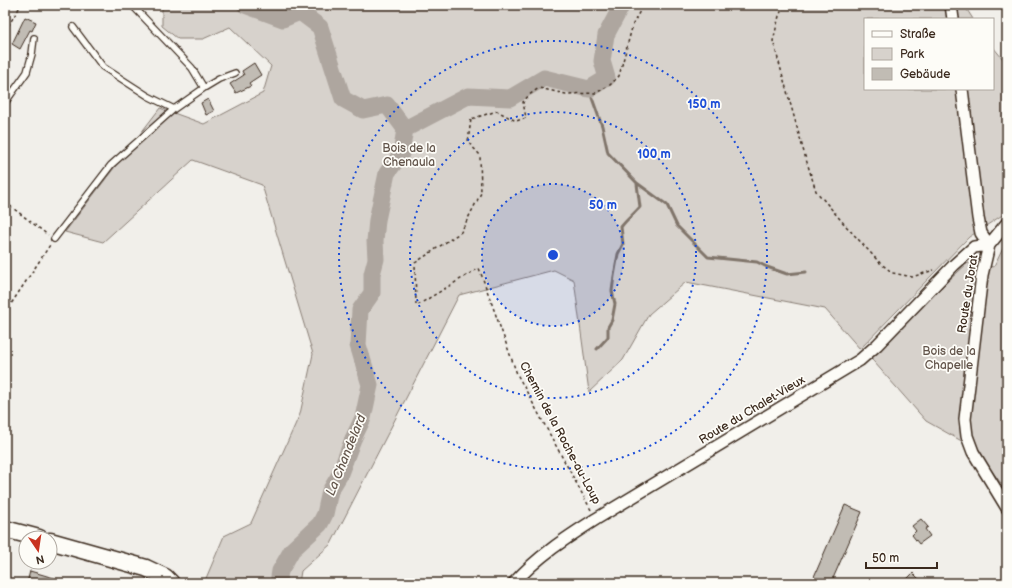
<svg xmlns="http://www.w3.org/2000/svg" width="1012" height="588" font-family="'Balsamiq Sans',sans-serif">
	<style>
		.green { fill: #d7d2cc; stroke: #897e75 }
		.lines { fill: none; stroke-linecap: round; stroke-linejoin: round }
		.stream { stroke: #80746b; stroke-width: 3 }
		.river { stroke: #aea69f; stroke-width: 17 }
		.building { fill: #c1bcb4; stroke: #3b2a1e }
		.service-casing { stroke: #3b2a1e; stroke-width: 8 }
		.minor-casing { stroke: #3b2a1e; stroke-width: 14 }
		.secondary-casing { stroke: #3b2a1e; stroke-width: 19 }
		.path { stroke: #3b2a1e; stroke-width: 1.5; stroke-dasharray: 3 3; stroke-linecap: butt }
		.service { stroke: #fdfcf7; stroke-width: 5.5 }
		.minor { stroke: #fdfcf7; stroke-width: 11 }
		.secondary { stroke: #fdfcf7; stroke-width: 16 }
		.ring { fill: none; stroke: #1d4ed8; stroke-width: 2; stroke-dasharray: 2 4 }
		.labels { text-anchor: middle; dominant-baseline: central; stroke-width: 3.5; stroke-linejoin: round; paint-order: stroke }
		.park-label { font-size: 12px; fill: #62544a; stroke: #fdfcf7 }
		.street-label { font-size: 12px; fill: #3b2a1e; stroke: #fdfcf7 }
		.water-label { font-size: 13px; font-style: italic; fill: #63554b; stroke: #fdfcf7 }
		.centre { fill: #1d4ed8; stroke: #fdfcf7; stroke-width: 2 }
		.ring-label { font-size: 12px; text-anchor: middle; font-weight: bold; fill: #1d4ed8; stroke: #fdfcf7; stroke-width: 3.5; stroke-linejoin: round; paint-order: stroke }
	</style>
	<rect width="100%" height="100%" fill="#f1efea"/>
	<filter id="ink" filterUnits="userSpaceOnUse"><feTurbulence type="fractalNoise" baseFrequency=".025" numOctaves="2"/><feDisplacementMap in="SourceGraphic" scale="8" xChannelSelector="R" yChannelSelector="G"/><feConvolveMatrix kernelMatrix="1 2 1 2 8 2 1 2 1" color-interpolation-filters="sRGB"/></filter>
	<g filter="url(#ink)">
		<path class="green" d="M162 5H964L973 19H865V89H993V47L1007 64V212L969 237 860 349 825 309 686 282 649 314 623 360 589 392 574 280 554 270 459 295 331 544 301 571 299 583H204L224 536 251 523 300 414 313 354 262 185 193 160 103 242 65 232 160 108 204 124 263 93 271 66 230 27 203 39H178L162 26Z
			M1007 240V491L974 448 926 421 867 354 968 263 994 267Z"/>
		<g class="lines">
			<path class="stream" d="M592 98 602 126 608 153 637 183 667 205 677 226 708 257 757 262 767 267 787 274 806 272
				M597 349 608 337V327L612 320 615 304 612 291 614 276 618 254 623 244 621 227C627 219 634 214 640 207L637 184"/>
			<path class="river" d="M245 5 283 19 300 12 320 27 343 99 363 110 387 105 405 129 468 96 510 98 544 78 589 89 607 78 602 61 606 35 622 5
				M278 583 280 571 292 550 320 524 325 514 330 491 339 476 353 439 363 418 370 385 358 345 360 310 372 293V274L376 259 375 241 377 220 387 173 401 154 405 129"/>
		</g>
		<path class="building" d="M25 17 36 22 32 31 30 30 20 49 12 44Z
			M254 63 261 75 249 83 251 86 236 93 230 84 244 75 242 71Z
			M208 99 214 111 206 115 201 103Z
			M845 505 862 512 831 583H821L813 579Z
			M921 519 928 527 925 529 930 536 919 544 912 535 916 531 912 526Z
			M30 571 64 581V583H27Z
			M913 573 923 583H903Z"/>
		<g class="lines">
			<defs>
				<path id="service" d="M132 5 192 68 204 88
					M73 27 103 67 148 96 174 109
					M5 103 27 72 32 54 34 38
					M54 239 111 165 174 109 204 88 219 79 235 73"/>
				<path id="minor" d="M951 5 953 19
					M1007 223 989 245 982 275 965 419 967 436 973 452 1007 508
					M514 583C537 557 566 538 596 519L860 360 877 345 954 265 974 247 989 245 981 233 978 218 962 89"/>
				<path id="secondary" d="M5 529 39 538
					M50 541 146 568 165 577 171 583"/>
			</defs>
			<use href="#service" class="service-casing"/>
			<use href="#minor" class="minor-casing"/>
			<use href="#secondary" class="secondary-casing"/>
			<path class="path" d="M784 5 779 16 773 41 805 156 816 191 845 225 880 263 893 273 912 277 934 270
				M5 31 21 5
				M5 202 48 235
				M5 313 50 245
				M591 510 517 374 479 268 416 306 415 263 461 232 481 193 480 155 468 142 471 119 497 111 516 121 526 118 523 102 529 95 539 88 566 94 596 93 610 85 619 76 633 24 643 5"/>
			<use href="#service" class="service"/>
			<use href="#minor" class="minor"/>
			<use href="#secondary" class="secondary"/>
		</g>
	</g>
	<circle cx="553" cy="255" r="71" fill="#1d4ed8" fill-opacity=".12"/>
	<g class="ring">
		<circle cx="553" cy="255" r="71"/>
		<circle cx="553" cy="255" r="143"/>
		<circle cx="553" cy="255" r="214"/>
	</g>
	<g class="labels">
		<g class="park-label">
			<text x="409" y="148">Bois de la<tspan x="409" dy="14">Chenaula</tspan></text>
			<text x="949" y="351">Bois de la<tspan x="949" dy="14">Chapelle</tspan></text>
		</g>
		<g class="street-label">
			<text transform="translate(968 294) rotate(-81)">Route du Jorat</text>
			<text transform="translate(752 410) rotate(-31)">Route du Chalet-Vieux</text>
			<text transform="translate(560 433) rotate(62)">Chemin de la Roche-au-Loup</text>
		</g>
		<g class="water-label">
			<text transform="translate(346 455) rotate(-68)">La Chandelard</text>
		</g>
	</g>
	<circle cx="553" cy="255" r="6" class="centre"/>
	<g class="ring-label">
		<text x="704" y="108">150 m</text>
		<text x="654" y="158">100 m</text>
		<text x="603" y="209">50 m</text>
	</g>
	<rect width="1012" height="588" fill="none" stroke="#fdfcf7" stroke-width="20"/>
	<rect x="10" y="10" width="992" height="568" fill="none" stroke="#3b2a1e" stroke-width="1.5" filter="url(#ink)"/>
	<rect x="864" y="18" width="130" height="72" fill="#fdfcf7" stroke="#afa8a0"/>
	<rect x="872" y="31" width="20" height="6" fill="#fdfcf7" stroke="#afa8a0"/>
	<text x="900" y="38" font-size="12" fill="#3b2a1e">Straße</text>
	<rect x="872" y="48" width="20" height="12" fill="#d7d2cc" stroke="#afa8a0"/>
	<text x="900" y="58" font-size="12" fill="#3b2a1e">Park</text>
	<rect x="872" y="68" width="20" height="12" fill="#c1bcb4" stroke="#afa8a0"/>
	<text x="900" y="78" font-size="12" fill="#3b2a1e">Gebäude</text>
	<g transform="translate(38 550) rotate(167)"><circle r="19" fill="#fdfcf7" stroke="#afa8a0"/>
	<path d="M0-3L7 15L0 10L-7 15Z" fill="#c8321e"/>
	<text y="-6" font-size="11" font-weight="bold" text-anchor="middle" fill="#3b2a1e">N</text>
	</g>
	<path d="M866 562v6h71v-6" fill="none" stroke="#3b2a1e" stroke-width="2"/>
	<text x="872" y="562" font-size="12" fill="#3b2a1e" stroke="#fdfcf7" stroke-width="3" paint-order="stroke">50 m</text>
</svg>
